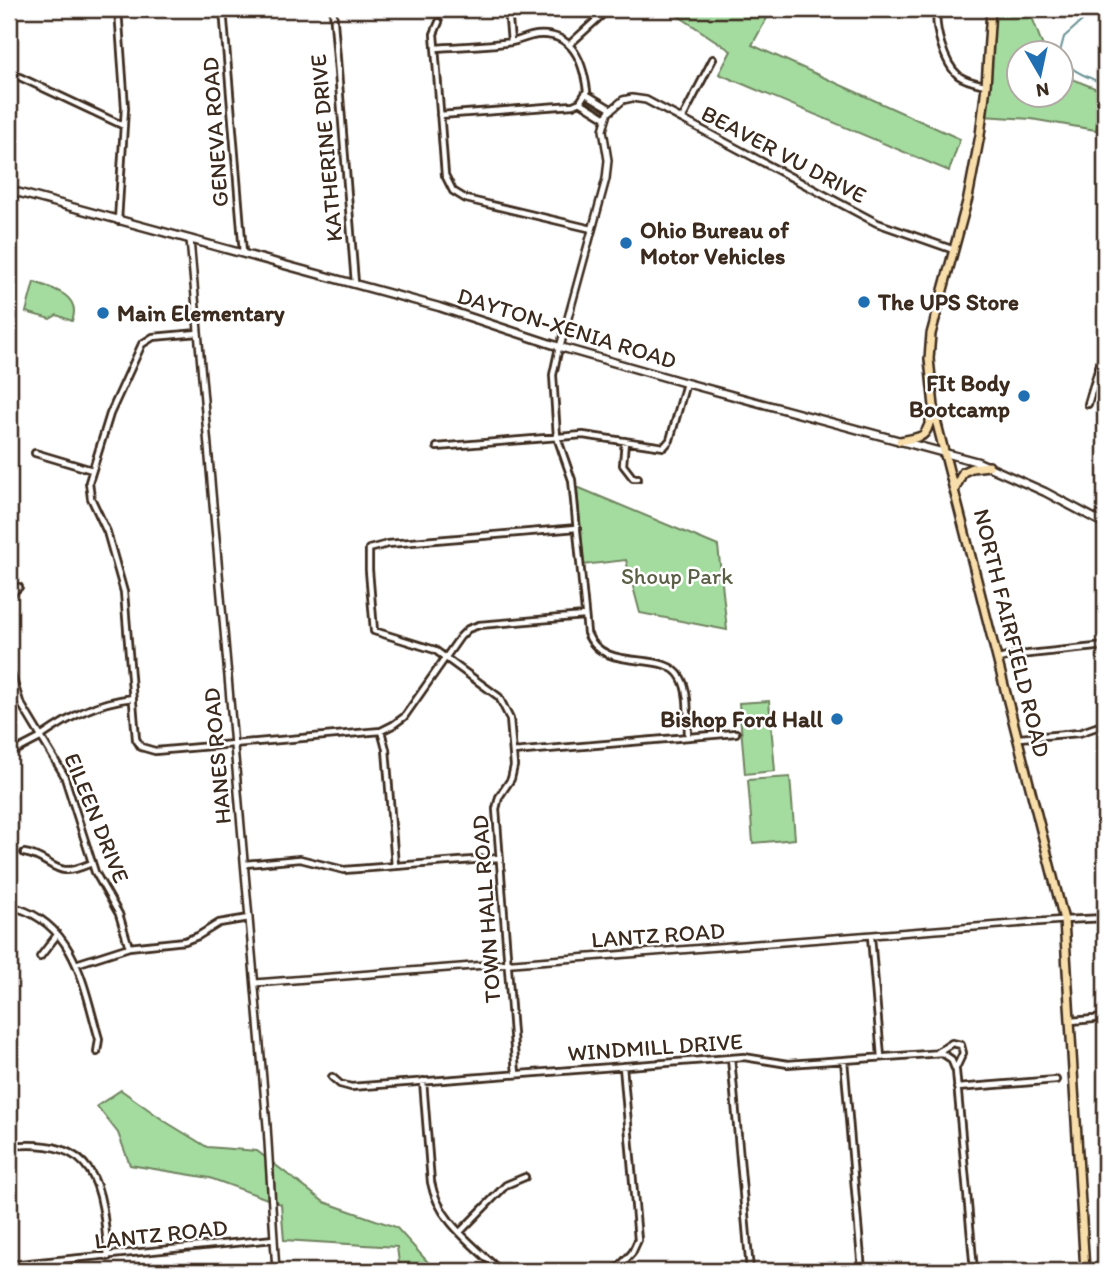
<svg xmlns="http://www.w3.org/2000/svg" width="1114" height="1280" font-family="Itim,sans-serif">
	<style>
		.green { fill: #a4dca0; stroke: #70835f; stroke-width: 2 }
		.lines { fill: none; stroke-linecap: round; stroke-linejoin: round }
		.stream { stroke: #689194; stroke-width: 2 }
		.minor-casing { stroke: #3b2a1e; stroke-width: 10 }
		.tertiary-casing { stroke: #3b2a1e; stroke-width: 10 }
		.secondary-casing { stroke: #3b2a1e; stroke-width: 11 }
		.primary-casing { stroke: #3b2a1e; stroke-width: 12 }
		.minor { stroke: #fff; stroke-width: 4.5 }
		.tertiary { stroke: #fff; stroke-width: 5 }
		.secondary { stroke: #fff; stroke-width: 6 }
		.primary { stroke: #f8deab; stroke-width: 7 }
		.poi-dot { fill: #1f6fb2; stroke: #fff; stroke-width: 2.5 }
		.labels { text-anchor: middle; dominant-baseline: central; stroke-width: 5; stroke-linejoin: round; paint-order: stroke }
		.street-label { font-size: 23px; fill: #3b2a1e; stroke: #fff }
		.poi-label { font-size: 23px; font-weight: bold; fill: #3b2a1e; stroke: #fff; text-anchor: start }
		.park-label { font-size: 23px; fill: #5a5f45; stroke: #fff }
	</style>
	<rect width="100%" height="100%" fill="#fff"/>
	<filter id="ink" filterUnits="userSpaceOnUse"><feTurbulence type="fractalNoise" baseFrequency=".0143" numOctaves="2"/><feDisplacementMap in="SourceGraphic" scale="14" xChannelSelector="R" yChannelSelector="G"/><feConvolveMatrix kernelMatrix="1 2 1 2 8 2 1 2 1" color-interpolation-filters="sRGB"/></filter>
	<g filter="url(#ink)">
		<path class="green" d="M668 9H772L752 45 960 139 949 171 719 74 731 51Z
			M991 9H1029L1045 52H1020V94H1062V75L1105 92 1096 130 1031 119 982 116Z
			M34 282C53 288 82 296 72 321L57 315 50 319 26 312Z
			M577 487 718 546 727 630 640 613 626 560 583 565Z
			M769 701 775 771 745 774 739 703Z
			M790 777 795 839 753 843 748 780Z
			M121 1090 166 1122 207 1147 257 1151 324 1202 396 1227 436 1271H400L397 1247 284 1240 281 1204 210 1178 130 1165 118 1133 97 1106Z"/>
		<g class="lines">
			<path class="stream" d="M1060 52 1064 37 1083 20 1085 9
				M1062 56C1070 73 1089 76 1105 85"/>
			<defs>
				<path id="minor" d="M223 9 243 253
					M333 9 355 283
					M508 9 511 42
					M937 9C934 27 944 64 959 76 966 81 977 83 985 85
					M439 22 434 34 445 175 453 191 466 199 592 229
					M570 44 604 13
					M435 48C460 46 486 46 511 42 520 41 527 36 537 35 572 32 583 60 587 91L580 102
					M9 72 124 126
					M586 94 611 109
					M440 115 573 105 580 102 606 118
					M682 119 713 59
					M118 221 125 108 118 9
					M198 333 153 337 142 344 110 414 89 482 91 498 107 532 124 592 136 739 141 747 155 751 381 731 393 725 404 717 460 637 468 629 479 625 584 616
					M559 347 553 375 557 437 572 480 587 633C604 675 665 648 681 678 690 693 687 720 688 737
					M1088 404 1105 347
					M625 441 623 465 633 478H638
					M437 447 583 435 664 447 670 440 686 383
					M35 453 92 470
					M9 596 19 587
					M999 659 1010 656 1105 646
					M9 667 20 702 64 775 95 872 119 914 129 947
					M381 731 386 749 395 866
					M42 736C71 716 97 702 133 698
					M1019 738 1079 733 1105 724
					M513 752 736 733
					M9 754 42 737
					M24 853C42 855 52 869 65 870 74 871 84 866 92 863
					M245 864 300 859 344 870 499 858
					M17 908C76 926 84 988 99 1039L97 1052
					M1064 920 1105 918
					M871 936 881 1057
					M40 957 57 935
					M76 964 129 947 185 941 198 936 219 923 249 918
					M1071 1021 1105 1018
					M938 1052 952 1043 961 1045 963 1053 956 1068
					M731 1058 750 1271
					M844 1060 862 1271
					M516 1074 496 809 499 797 511 779 514 766 510 719 499 697 435 650 374 631 369 570V549L388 544 577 528
					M332 1077 340 1084 351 1087 744 1057 788 1064 942 1053 951 1059 956 1071 974 1271
					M423 1081 431 1182C438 1221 474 1245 500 1271
					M957 1088 1056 1080
					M9 1146C98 1137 102 1184 108 1257
					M460 1232 506 1185 525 1177
					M9 1265 274 1239
					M615 1271 632 1253 638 1240 623 1066"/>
				<path id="tertiary" d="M190 239 267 1126 276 1271
					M560 347 606 179 608 160 603 130 608 113 623 100 632 98 646 100 877 223 954 250
					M255 983 1064 920"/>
				<path id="secondary" d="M9 190 439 307 560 347 686 383 978 462 1045 492 1105 524"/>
				<path id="primary" d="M991 9 986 86 980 135 968 198 931 334 929 359 935 416 1064 920 1085 1271
					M900 441C930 436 924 436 934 410
					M955 489 963 472 972 468 989 466"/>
			</defs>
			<use href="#minor" class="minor-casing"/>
			<use href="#tertiary" class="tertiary-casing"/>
			<use href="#secondary" class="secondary-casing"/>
			<use href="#primary" class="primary-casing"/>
			<use href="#minor" class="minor"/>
			<use href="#tertiary" class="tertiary"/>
			<use href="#secondary" class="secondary"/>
			<use href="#primary" class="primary"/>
		</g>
	</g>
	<g class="poi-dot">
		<circle cx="626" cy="243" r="7"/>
		<circle cx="864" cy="302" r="7"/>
		<circle cx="103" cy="313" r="7"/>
		<circle cx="1024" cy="396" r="7"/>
		<circle cx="837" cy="719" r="7"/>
	</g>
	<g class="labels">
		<g class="street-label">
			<text transform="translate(215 132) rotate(-94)">GENEVA ROAD</text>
			<text transform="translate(326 148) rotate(-95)">KATHERINE DRIVE</text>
			<text transform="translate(784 154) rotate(28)">BEAVER VU DRIVE</text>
			<text transform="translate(567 328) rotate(17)">DAYTON-XENIA ROAD</text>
			<text transform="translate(1012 633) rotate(76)">NORTH FAIRFIELD ROAD</text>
			<text transform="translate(217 756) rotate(-95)">HANES ROAD</text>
			<text transform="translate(97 818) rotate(68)">EILEEN DRIVE</text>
			<text transform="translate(486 909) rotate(-94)">TOWN HALL ROAD</text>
			<text transform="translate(658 935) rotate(-4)">LANTZ ROAD</text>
			<text transform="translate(655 1047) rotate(-4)">WINDMILL DRIVE</text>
			<text transform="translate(161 1234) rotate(-6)">LANTZ ROAD</text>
		</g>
		<g class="poi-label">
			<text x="640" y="230">Ohio Bureau of<tspan x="640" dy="26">Motor Vehicles</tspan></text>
			<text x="878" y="302">The UPS Store</text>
			<text x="117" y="313">Main Elementary</text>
			<text x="1010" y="383" text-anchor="end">FIt Body<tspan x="1010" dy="26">Bootcamp</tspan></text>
			<text x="823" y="719" text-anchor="end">Bishop Ford Hall</text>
		</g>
		<g class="park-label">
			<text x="677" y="576">Shoup Park</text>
		</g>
	</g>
	<rect width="1114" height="1280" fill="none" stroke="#fff" stroke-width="35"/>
	<rect x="18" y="18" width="1079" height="1245" fill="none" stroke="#3b2a1e" stroke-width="2.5" filter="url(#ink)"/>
	<g transform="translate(1040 74) rotate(171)"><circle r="33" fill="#ffffff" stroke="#b1aaa5" stroke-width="2"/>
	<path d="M0-5L12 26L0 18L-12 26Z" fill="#1f6fb2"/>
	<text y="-10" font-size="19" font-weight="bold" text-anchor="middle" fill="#3b2a1e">N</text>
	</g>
</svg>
